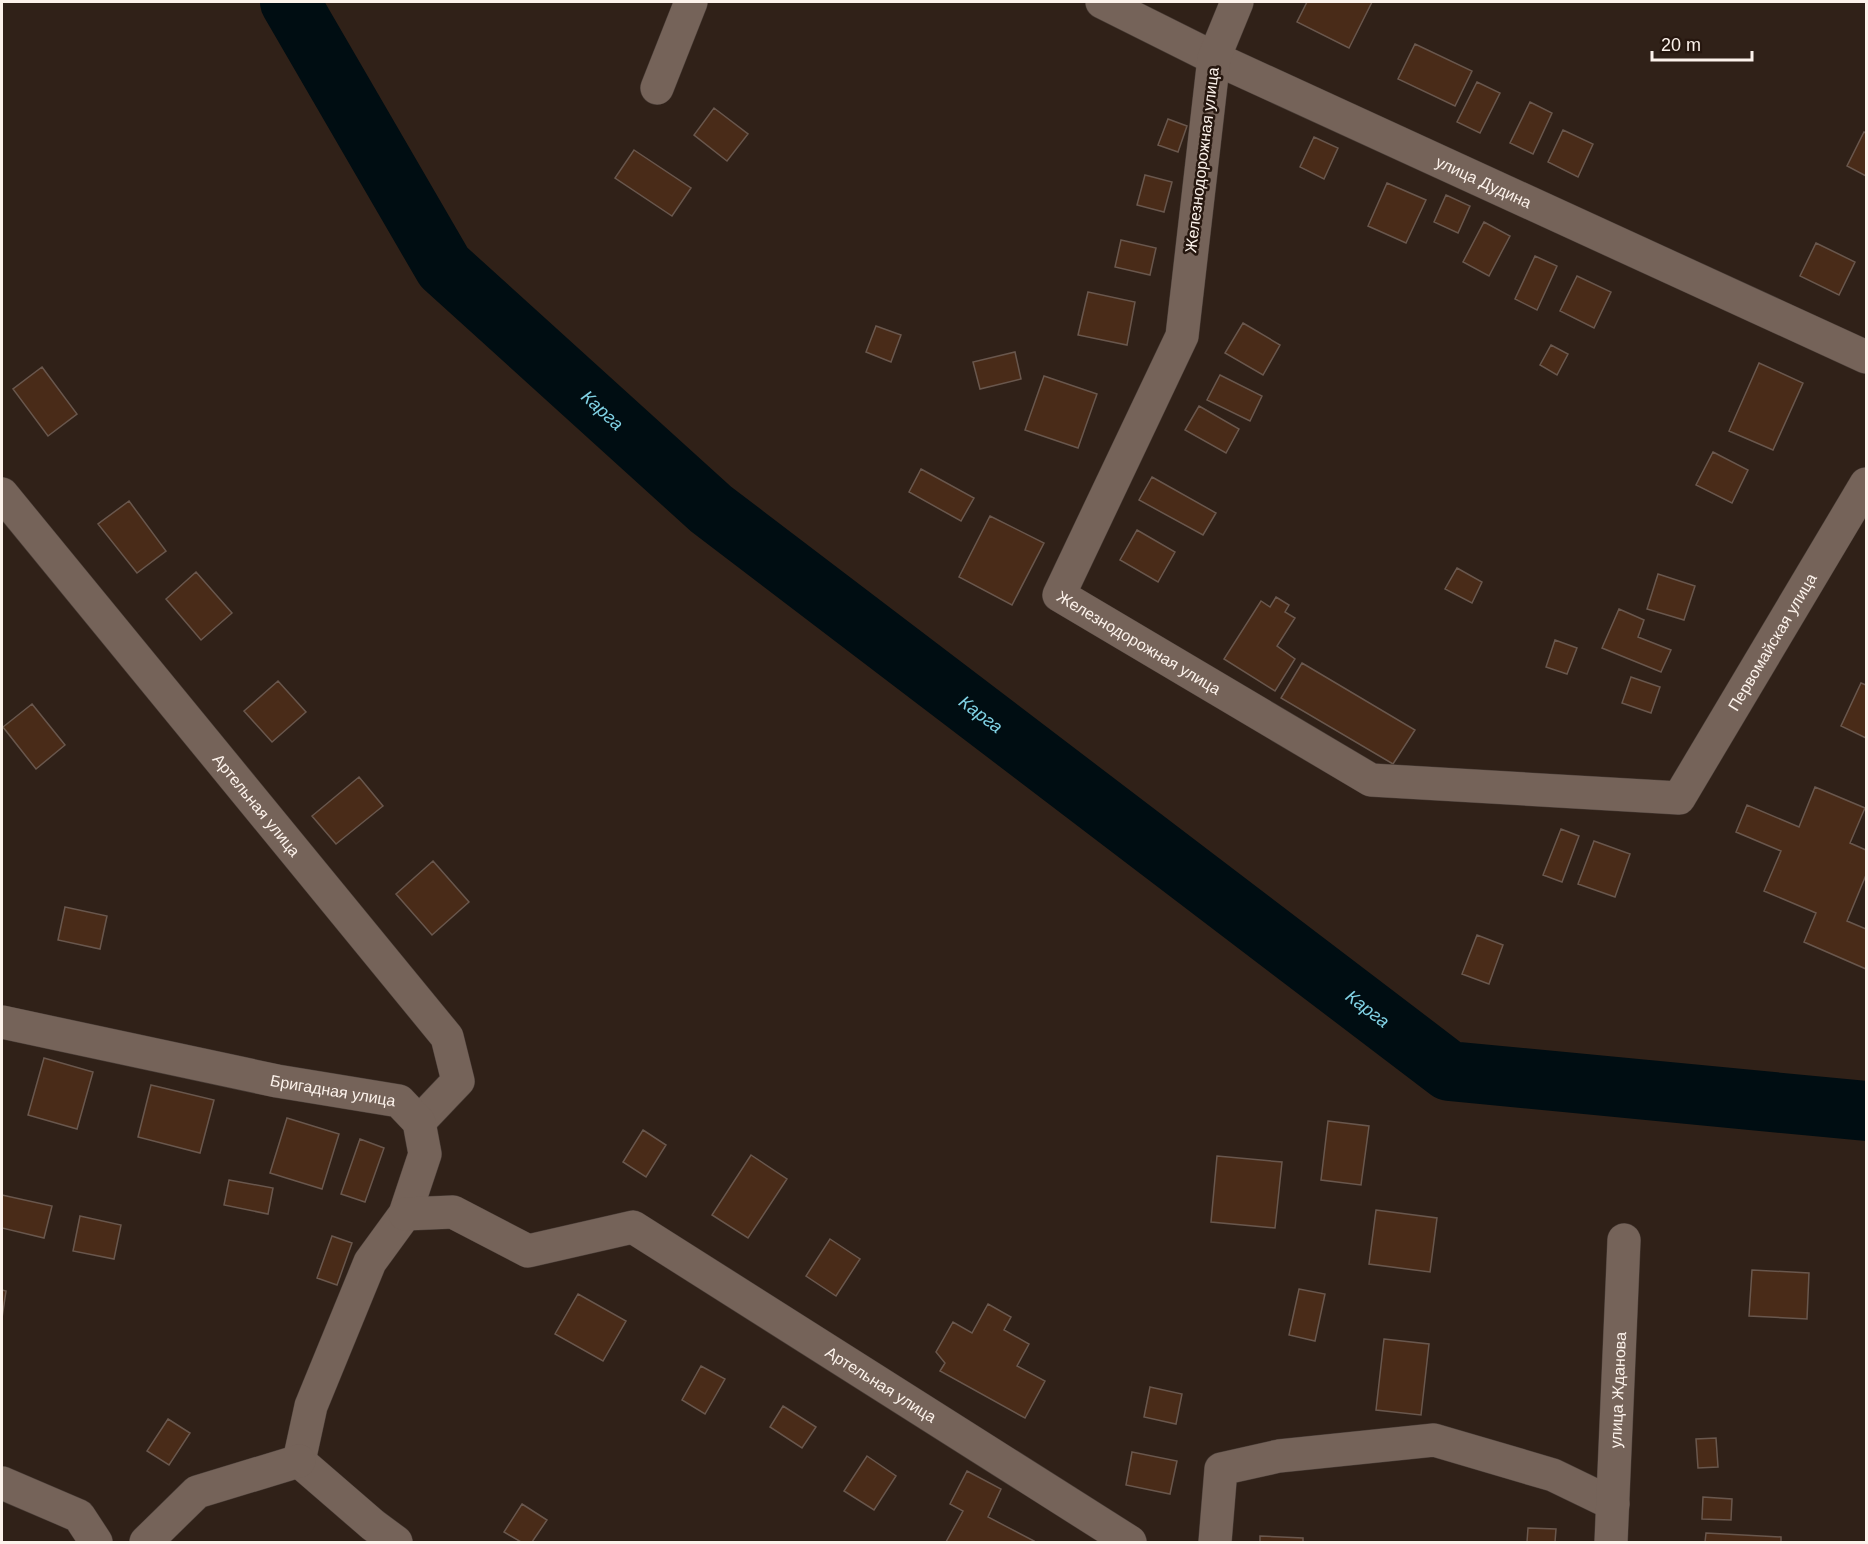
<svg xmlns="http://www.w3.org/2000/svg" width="1868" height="1544" font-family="Arial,sans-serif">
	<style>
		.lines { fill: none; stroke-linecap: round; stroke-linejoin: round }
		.river { stroke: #000d12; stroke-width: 60 }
		.building { fill: #492b18; stroke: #69574d; stroke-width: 1.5 }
		.minor-casing { stroke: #493d37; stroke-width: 34 }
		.minor { stroke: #756359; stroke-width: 33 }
		.labels { text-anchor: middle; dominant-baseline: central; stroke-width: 5; stroke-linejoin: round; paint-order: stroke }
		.street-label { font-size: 16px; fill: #fcf2eb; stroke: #26170f }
		.water-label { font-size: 18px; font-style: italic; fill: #80d2e5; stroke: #26170f }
	</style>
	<rect width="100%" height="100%" fill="#302118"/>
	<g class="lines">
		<path class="river" id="s1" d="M290 2 444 267 711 509 1449 1071 1866 1111"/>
	</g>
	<path class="building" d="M1307 2H1372L1349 48 1297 22Z
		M1415 44 1472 71 1455 106 1398 79Z
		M1477 82 1500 93 1480 133 1457 122Z
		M1530 102 1552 113 1533 154 1510 143Z
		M714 108 748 134 727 161 694 135Z
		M1168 119 1187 126 1178 152 1158 145Z
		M1563 130 1593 144 1578 177 1548 162Z
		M1864 132 1866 133V176L1847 166Z
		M1314 137 1338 148 1324 179 1300 167Z
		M634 150 691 188 672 216 615 178Z
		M1145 175 1172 182 1164 212 1137 205Z
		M1387 183 1426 200 1406 243 1368 226Z
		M1446 195 1470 206 1458 233 1434 222Z
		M1484 222 1510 236 1489 276 1463 262Z
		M1121 240 1156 248 1150 275 1115 267Z
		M1816 243 1855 262 1839 295 1800 276Z
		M1535 256 1557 266 1537 310 1515 299Z
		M1577 276 1611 292 1594 328 1560 311Z
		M1088 292 1135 302 1127 345 1078 335Z
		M1243 323 1280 345 1263 375 1225 353Z
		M876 326 901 335 891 362 866 352Z
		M1551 345 1568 354 1557 375 1540 365Z
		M1015 352 1021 379 980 389 973 362Z
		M1759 363 1803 383 1773 450 1729 431Z
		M42 367 77 414 48 436 13 389Z
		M1220 375 1262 396 1250 421 1207 400Z
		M1044 376 1097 394 1078 448 1025 430Z
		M1199 406 1239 429 1226 453 1185 430Z
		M1713 452 1748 470 1732 503 1696 485Z
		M921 469 974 498 961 521 909 492Z
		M1152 477 1216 513 1203 535 1139 500Z
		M129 501 166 551 137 573 98 524Z
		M990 516 1044 543 1012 605 959 577Z
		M1137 530 1175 552 1158 582 1120 560Z
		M1457 568 1482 582 1472 603 1445 589Z
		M196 572 232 613 201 640 166 599Z
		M1658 574 1695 586 1684 620 1647 609Z
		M1276 597 1289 605 1285 612 1295 618 1277 646 1295 659 1275 691 1224 659 1261 601 1270 607Z
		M1619 609 1644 620 1638 637 1671 650 1661 672 1602 648Z
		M1555 640 1577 648 1567 674 1546 667Z
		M1302 663 1415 730 1393 764 1281 698Z
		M1631 677 1660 687 1651 713 1622 703Z
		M278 681 306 712 272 742 244 711Z
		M1861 683 1866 685V738L1841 726Z
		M32 704 65 745 36 769 3 727Z
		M359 777 383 806 336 844 312 816Z
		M1815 787 1865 808 1850 843 1866 850V875L1847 921 1866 929V969L1804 942 1816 913 1764 891 1781 851 1736 832 1747 805 1799 827Z
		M1561 829 1579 836 1562 882 1543 875Z
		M1594 841 1630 854 1615 897 1578 884Z
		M433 861 469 902 432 935 396 894Z
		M65 907 107 916 100 949 58 940Z
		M1477 935 1503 945 1489 984 1462 974Z
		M44 1058 93 1072 77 1129 28 1115Z
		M151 1085 214 1100 200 1153 138 1137Z
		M287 1118 339 1134 322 1189 270 1173Z
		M1328 1121 1369 1126 1361 1185 1321 1180Z
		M643 1130 666 1145 646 1177 623 1162Z
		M360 1139 384 1148 365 1202 341 1194Z
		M751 1155 787 1179 748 1238 712 1215Z
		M1217 1156 1282 1162 1275 1228 1211 1222Z
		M229 1180 273 1188 268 1214 224 1205Z
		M2 1195 52 1206 44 1238 2 1228Z
		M1376 1210 1437 1218 1430 1272 1369 1264Z
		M80 1216 121 1225 114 1259 73 1251Z
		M332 1236 352 1243 337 1285 317 1278Z
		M830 1239 860 1259 836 1296 806 1276Z
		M1752 1270 1809 1273 1807 1319 1749 1316Z
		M1299 1289 1325 1294 1315 1341 1289 1335Z
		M2 1290 6 1291 2 1318Z
		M578 1294 626 1321 603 1361 555 1334Z
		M988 1304 1011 1317 1004 1330 1029 1344 1017 1366 1045 1381 1025 1418 940 1371 945 1363 936 1352 953 1322 972 1333Z
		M1384 1339 1429 1344 1421 1415 1376 1410Z
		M701 1366 725 1379 705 1414 682 1400Z
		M1150 1387 1182 1394 1176 1424 1144 1417Z
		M783 1406 816 1427 802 1448 770 1427Z
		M168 1419 190 1433 169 1465 147 1451Z
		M1716 1438 1718 1467 1698 1468 1696 1439Z
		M1132 1452 1177 1461 1170 1494 1126 1485Z
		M867 1456 896 1476 874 1510 844 1491Z
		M967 1471 1001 1489 988 1517 1034 1541 1033 1542H946L963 1511 950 1504Z
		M1703 1497 1732 1499 1731 1520 1702 1519Z
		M522 1504 547 1520 532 1542H521L504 1532Z
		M1528 1528 1556 1529 1555 1542H1527Z
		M1706 1533 1781 1537V1542H1705Z
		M1260 1536 1303 1538V1542H1260Z"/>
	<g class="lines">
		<defs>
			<g id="minor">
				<path id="s2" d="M1102 2 1214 58 1866 357"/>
				<path id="s3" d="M1237 2 1214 58 1182 336 1059 595 1371 780 1679 798 1866 484"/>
				<path d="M657 88 691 2"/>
				<path id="s4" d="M2 494 447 1037 458 1081 419 1122"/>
				<path id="s5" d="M2 1022 277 1081 399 1101 419 1122 425 1154 405 1214 370 1262 311 1406 299 1461"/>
				<path id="s6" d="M405 1214 453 1212 528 1251 633 1227 1130 1542"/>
				<path d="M299 1461 373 1525 396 1542"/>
				<path d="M2 1483 79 1516 96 1542"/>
				<path d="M146 1542 197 1492 299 1461"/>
				<path d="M1215 1542 1221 1469 1279 1456 1434 1440 1553 1475 1613 1504"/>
				<path id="s7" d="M1611 1542 1624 1240"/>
			</g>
		</defs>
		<use href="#minor" class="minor-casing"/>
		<use href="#minor" class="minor"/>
	</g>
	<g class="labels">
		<g class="street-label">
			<text transform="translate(1202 160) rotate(-83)">Железнодорожная улица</text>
			<text stroke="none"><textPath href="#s2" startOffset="422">улица Дудина</textPath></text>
			<text stroke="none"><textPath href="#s3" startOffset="720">Железнодорожная улица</textPath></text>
			<text stroke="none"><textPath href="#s3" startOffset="1480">Первомайская улица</textPath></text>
			<text stroke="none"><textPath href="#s4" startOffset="402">Артельная улица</textPath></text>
			<text stroke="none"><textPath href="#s5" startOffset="338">Бригадная улица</textPath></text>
			<text stroke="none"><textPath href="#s6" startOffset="534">Артельная улица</textPath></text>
			<text stroke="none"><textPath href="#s7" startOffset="152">улица Жданова</textPath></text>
		</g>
		<g class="water-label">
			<text stroke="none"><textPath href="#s1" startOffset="520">Карга</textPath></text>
			<text stroke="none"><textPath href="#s1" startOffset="1006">Карга</textPath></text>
			<text stroke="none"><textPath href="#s1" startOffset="1492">Карга</textPath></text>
		</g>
	</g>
	<rect width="1868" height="1544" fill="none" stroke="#fcf2eb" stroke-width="6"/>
	<path d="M1652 51v9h100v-9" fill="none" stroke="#fcf2eb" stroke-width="3"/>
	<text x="1661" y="51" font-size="18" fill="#fcf2eb" stroke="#26170f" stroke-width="4.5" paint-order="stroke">20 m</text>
</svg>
